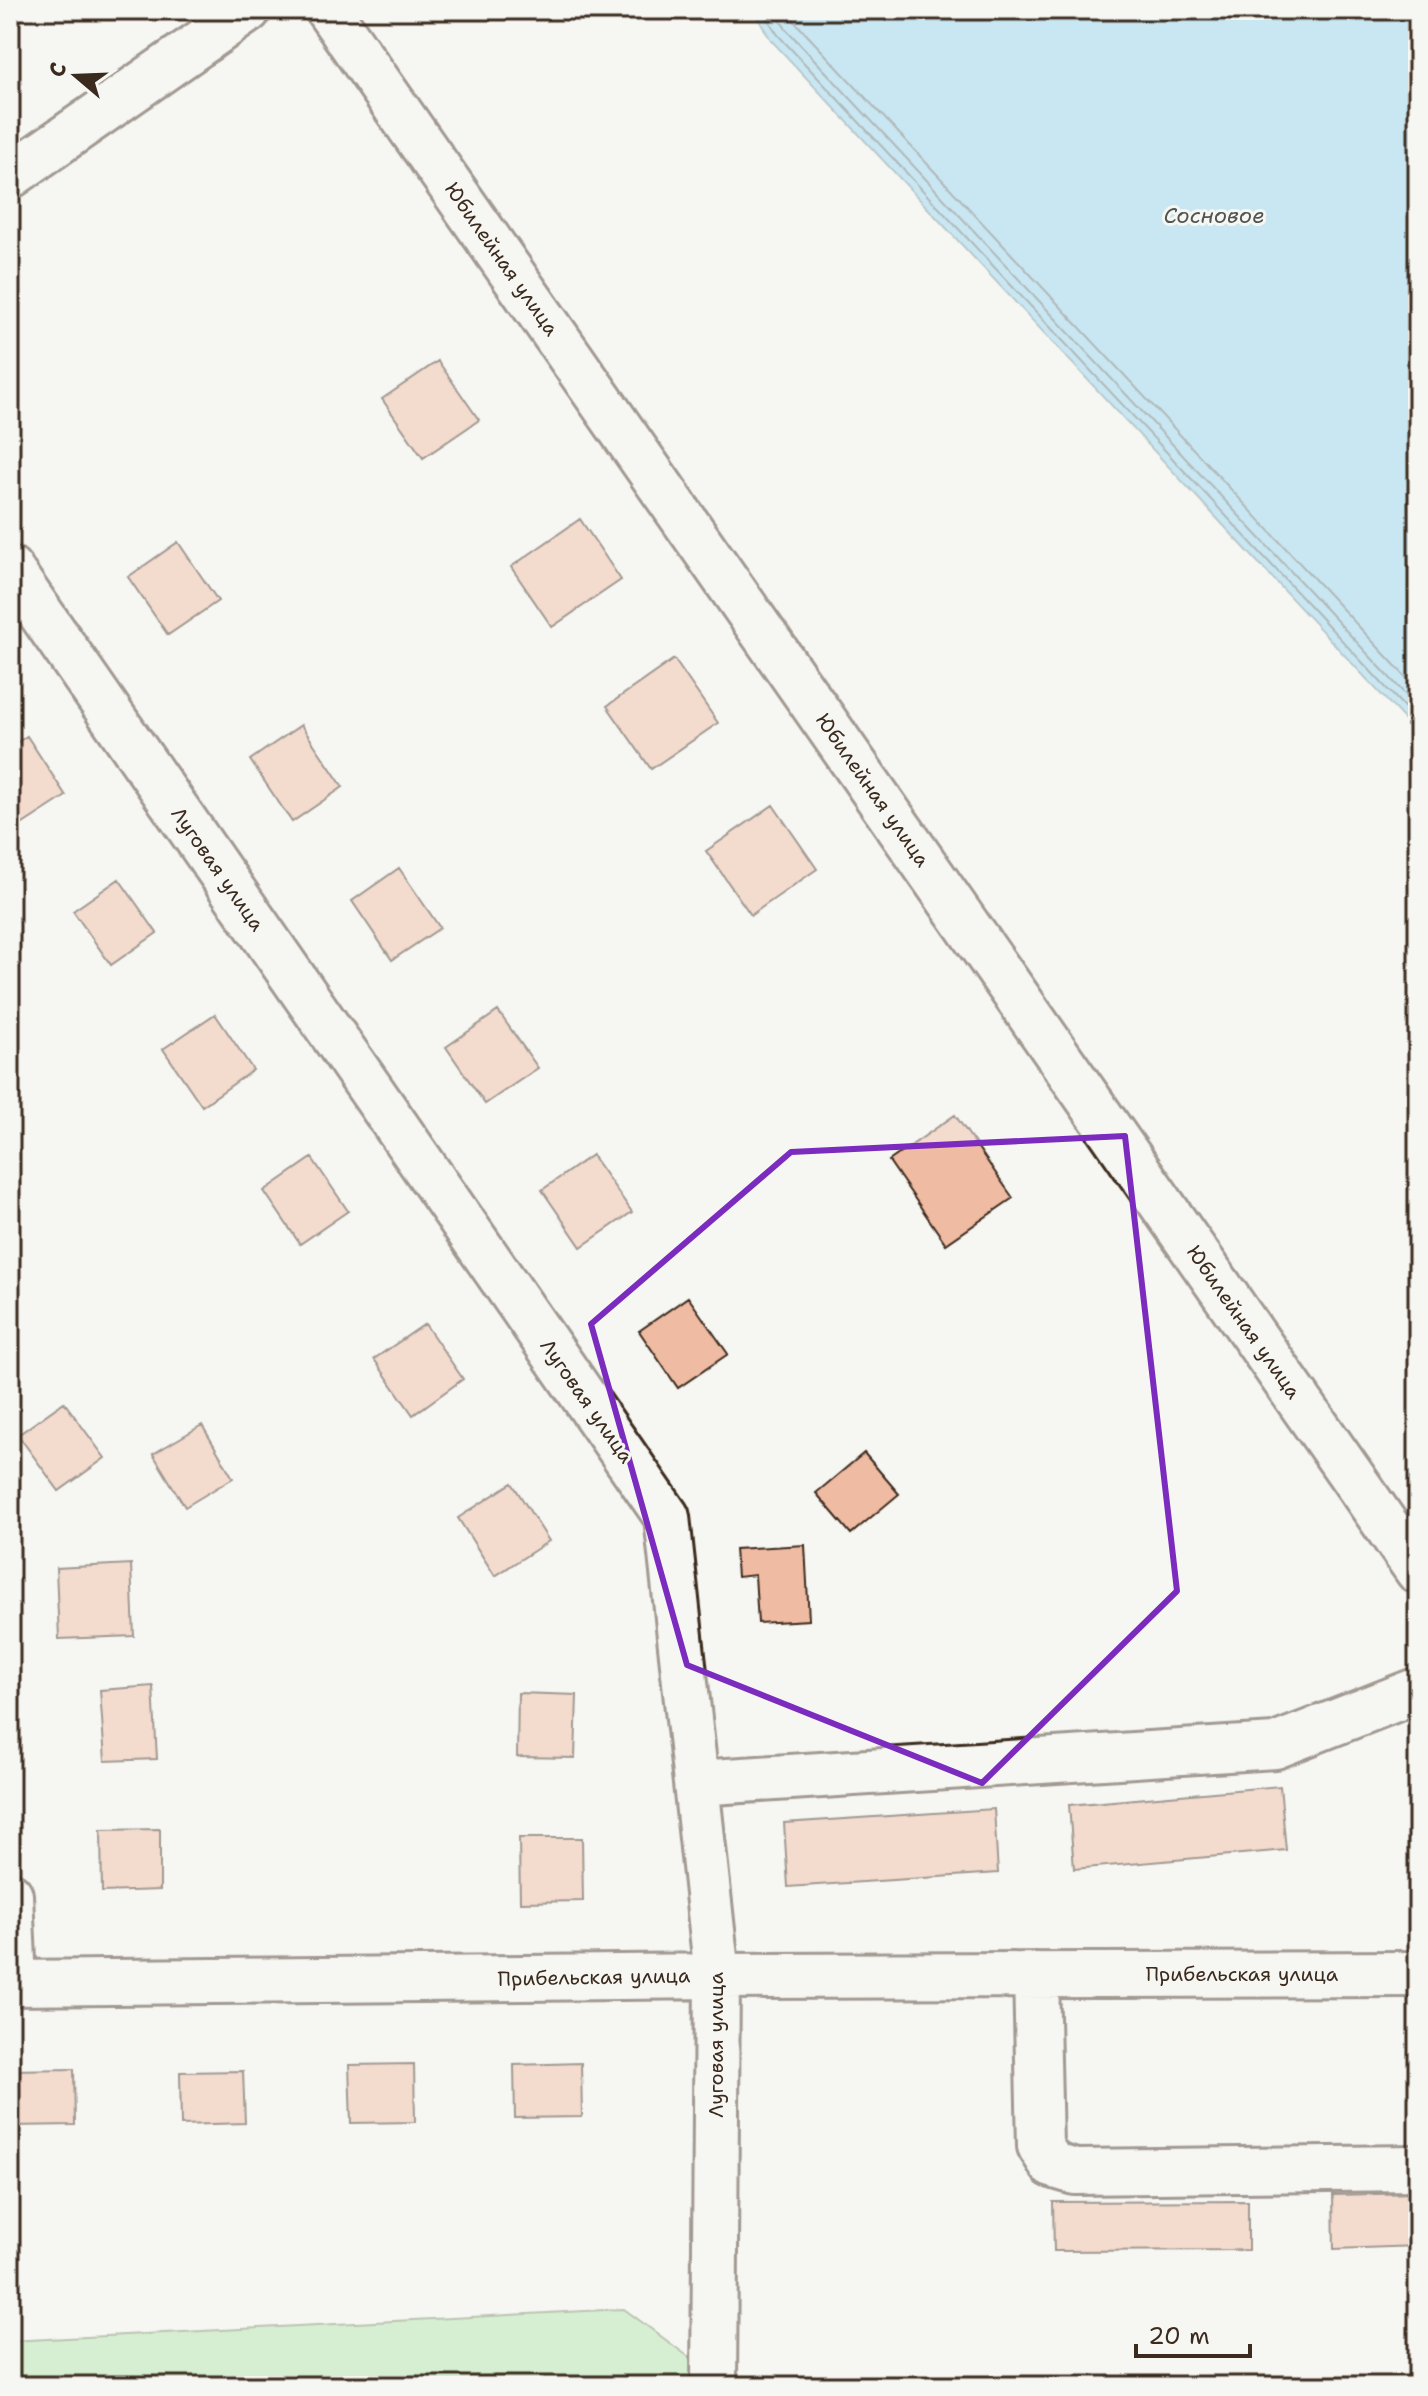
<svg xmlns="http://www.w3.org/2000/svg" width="1428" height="2396" font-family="'Shantell Sans',sans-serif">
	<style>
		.green { fill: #b0e7ab; stroke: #768864; stroke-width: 2 }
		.water { fill: #91d5f2; stroke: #6f919d; stroke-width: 2 }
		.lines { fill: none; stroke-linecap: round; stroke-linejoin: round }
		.shore { stroke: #5d6e73; stroke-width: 2 }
		.building { fill: #f0bba3; stroke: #3b2a1e; stroke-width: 2 }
		.minor-casing { stroke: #3b2a1e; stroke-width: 50 }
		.minor { stroke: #f6f6f2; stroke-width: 44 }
		.marked { fill: none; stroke: #7b2cbf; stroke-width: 6; stroke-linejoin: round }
		.labels { text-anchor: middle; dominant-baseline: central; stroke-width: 6; stroke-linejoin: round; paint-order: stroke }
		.street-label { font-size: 20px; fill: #3b2a1e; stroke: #f6f6f2 }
		.water-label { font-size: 22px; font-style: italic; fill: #505553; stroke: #f6f6f2 }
	</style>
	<rect width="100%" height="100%" fill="#f6f6f2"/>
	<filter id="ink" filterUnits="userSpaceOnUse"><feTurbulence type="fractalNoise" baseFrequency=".0125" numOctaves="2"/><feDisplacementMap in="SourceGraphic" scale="16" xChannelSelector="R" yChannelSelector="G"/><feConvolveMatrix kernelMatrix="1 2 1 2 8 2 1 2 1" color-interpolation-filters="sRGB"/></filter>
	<g filter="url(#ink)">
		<path class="green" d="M624 2309 716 2377 711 2386H10V2341Z"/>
		<path class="water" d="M753 10H1418V734L771 40Z"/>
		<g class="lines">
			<path class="shore" d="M762 10 778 35 1418 722
				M774 10 786 29 1418 708
				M788 10 795 22 1418 690"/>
		</g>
		<path class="building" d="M438 361 479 420 423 458 382 399Z
			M580 519 621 580 552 627 511 567Z
			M178 542 218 601 168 635 128 577Z
			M674 659 718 723 651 769 607 706Z
			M301 725 343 787 292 822 250 760Z
			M27 736 66 796 12 831 10 827V747Z
			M773 805 817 869 751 915 706 851Z
			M399 868 440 928 392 960 352 901Z
			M119 879 157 933 111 965 73 911Z
			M498 1011 538 1068 485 1104 446 1047Z
			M215 1014 253 1070 202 1106 163 1049Z
			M955 1115 1013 1198 946 1244 889 1161Z
			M592 1155 632 1212 581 1247 542 1190Z
			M312 1158 348 1211 300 1244 264 1191Z
			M688 1297 728 1354 678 1388 639 1331Z
			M425 1324 463 1379 413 1415 374 1359Z
			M64 1402 105 1458 59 1491 18 1435Z
			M202 1425 233 1478 185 1507 153 1454Z
			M864 1453 899 1494 851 1534 816 1493Z
			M512 1483 549 1541 495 1576 458 1518Z
			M805 1545 809 1620 758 1623 755 1575 737 1577 735 1549Z
			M131 1564 134 1636 59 1639 56 1568Z
			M153 1686 157 1759 105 1761 100 1690Z
			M518 1693 577 1695 575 1758 517 1757Z
			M1280 1786 1286 1850 1074 1869 1069 1805Z
			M994 1809 998 1873 788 1887 784 1823Z
			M160 1829V1890L102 1892 101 1830Z
			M519 1838H582L583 1901 520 1902Z
			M581 2063 582 2117 515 2118 514 2065Z
			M414 2064 415 2122 351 2123 349 2065Z
			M74 2069 75 2125 10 2126V2070Z
			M243 2071 245 2123 181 2125 180 2072Z
			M1418 2193V2246L1334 2249 1333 2195Z
			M1248 2201V2250L1054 2251 1053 2202Z"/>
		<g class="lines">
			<defs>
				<path id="minor" d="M328 10 1418 1571
					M10 176 248 10
					M10 569 667 1517 717 1976 714 2386
					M696 1783 1275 1746 1418 1690
					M10 1895 14 1983
					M1036 1975 1040 2146 1052 2165 1075 2172 1418 2168
					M10 1983 717 1976 1418 1974"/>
			</defs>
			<use href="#minor" class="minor-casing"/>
			<use href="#minor" class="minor"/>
		</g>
	</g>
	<path d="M0 0H1428V2396H0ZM1125 1136 1177 1591 982 1783 687 1665 591 1324 791 1152Z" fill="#f6f6f2" fill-opacity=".55" fill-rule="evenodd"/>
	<path class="marked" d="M1125 1136 1177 1591 982 1783 687 1665 591 1324 791 1152Z"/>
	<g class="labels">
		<g class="street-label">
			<text transform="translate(502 259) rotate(55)">Юбилейная улица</text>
			<text transform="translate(873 790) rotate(55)">Юбилейная улица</text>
			<text transform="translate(218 869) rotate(55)">Луговая улица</text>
			<text transform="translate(1244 1322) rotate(55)">Юбилейная улица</text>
			<text transform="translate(587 1401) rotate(55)">Луговая улица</text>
			<text x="1242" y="1974">Прибельская улица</text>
			<text transform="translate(594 1977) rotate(-1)">Прибельская улица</text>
			<text transform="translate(716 2045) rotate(-90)">Луговая улица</text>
		</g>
		<g class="water-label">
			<text x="1214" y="215">Сосновое</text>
		</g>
	</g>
	<rect width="1428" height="2396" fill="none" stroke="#f6f6f2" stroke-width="40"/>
	<rect x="20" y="20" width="1388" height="2356" fill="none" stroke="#3b2a1e" stroke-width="3" filter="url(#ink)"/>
	<g transform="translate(76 76) rotate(289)" stroke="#f6f6f2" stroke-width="6" paint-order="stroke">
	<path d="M0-6L14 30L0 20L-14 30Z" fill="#3b2a1e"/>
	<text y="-12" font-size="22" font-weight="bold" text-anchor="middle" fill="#3b2a1e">С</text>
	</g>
	<path d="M1136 2344v12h114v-12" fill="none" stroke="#3b2a1e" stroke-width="4"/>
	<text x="1148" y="2344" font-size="24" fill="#3b2a1e" stroke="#f6f6f2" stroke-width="6" paint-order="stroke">20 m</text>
</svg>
